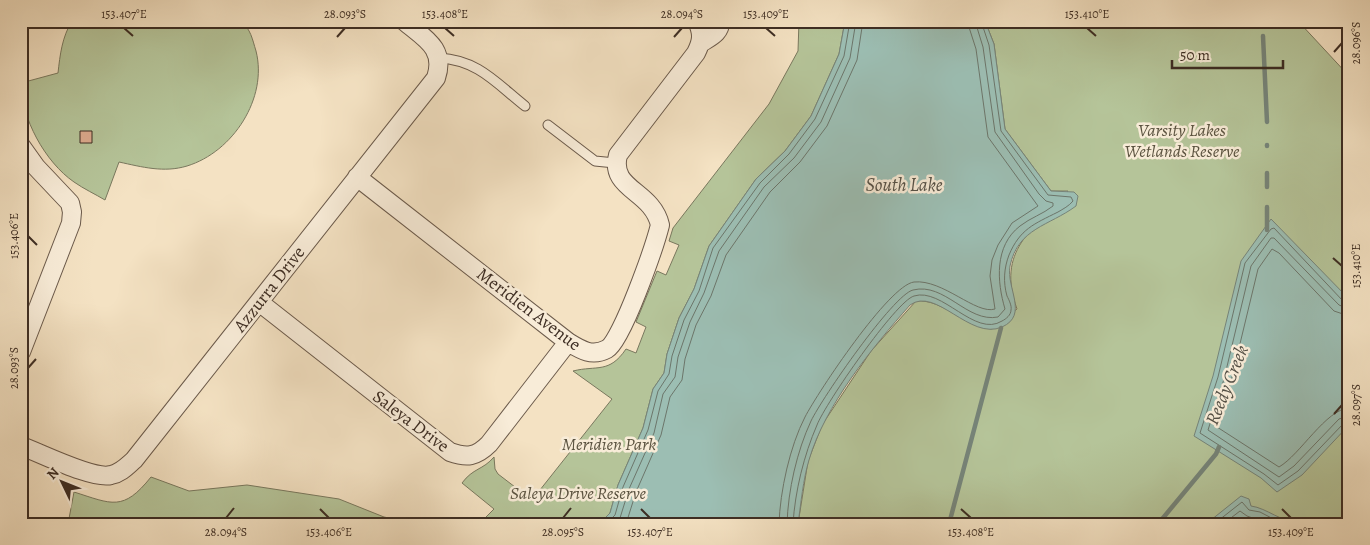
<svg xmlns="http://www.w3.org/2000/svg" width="1370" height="545" font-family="Alegreya,serif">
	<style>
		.green { fill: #b5c499; stroke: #79785e }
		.water { fill: #9cbeb3; stroke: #768479 }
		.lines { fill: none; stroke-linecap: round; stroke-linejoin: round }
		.shore { stroke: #6c766b; stroke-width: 1 }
		.stream { stroke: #768479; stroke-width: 4.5 }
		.building { fill: #ddab8f; stroke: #3d2d23 }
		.lane-casing { stroke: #6b5a4b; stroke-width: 11 }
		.street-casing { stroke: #6b5a4b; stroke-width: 20 }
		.lane { stroke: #f8ecd8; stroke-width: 9 }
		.street { stroke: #f8ecd8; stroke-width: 18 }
		.ticks { fill: none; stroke: #3d2d23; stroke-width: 2 }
		.labels { text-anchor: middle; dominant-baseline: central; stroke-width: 5; stroke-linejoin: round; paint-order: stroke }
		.park-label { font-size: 18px; font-style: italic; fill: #5b5340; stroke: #f8ecd8 }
		.street-label { font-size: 18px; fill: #3d2d23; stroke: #f8ecd8 }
		.water-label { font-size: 19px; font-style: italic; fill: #555147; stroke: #f8ecd8 }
		.neatline { fill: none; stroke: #3d2d23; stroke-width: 2 }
		.ticks-label { font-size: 12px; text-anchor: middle; fill: #3d2d23 }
	</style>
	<rect width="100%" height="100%" fill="#f4e2c3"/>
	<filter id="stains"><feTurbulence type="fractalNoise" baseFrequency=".004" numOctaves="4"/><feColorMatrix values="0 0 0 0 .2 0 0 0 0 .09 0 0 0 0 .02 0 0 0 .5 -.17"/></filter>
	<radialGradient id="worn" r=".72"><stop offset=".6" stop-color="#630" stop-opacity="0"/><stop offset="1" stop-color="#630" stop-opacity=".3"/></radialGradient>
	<path class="green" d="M72 21H241C251 30 252 38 256 51 268 98 233 152 187 166 164 173 142 167 119 162L105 200C95 194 84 189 74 182 45 162 21 118 21 83L58 73C60 55 62 37 72 21Z
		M799 21H845L839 54 811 116 785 151 756 179 709 246 694 289 679 318 667 354 664 373 653 389 643 428 618 485 610 513 599 524H450L484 519 494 509 462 483C473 468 483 470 494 457L495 469 498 474 532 500 612 399 573 371C597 365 609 374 626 349L636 353 646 327 636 322 657 271 666 275 679 245 669 241 673 228 769 104 798 51Z
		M985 21H1298L1349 76V524H798L808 461 822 425 871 351 916 301C944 299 964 327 992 329L1017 309C996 250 1032 231 1068 191H1051L1005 129 994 44Z
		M151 477 189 491 247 485 339 499 384 517 418 524H68L74 492C112 504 123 512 151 477Z"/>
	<path class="water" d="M845 21H985L994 44 1005 129 1051 191 1074 192 1078 196 1076 206C1049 226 1018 228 1010 266 1006 288 1029 315 1002 327 970 341 936 286 910 305 872 348 825 405 809 460 803 480 801 503 798 524H599L610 513 618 485 643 428 653 389 664 373 667 354 679 318 694 289 709 246 756 179 785 151 811 116 839 54Z
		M1271 219 1349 299V425L1302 475 1277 492 1261 478 1194 436 1213 376 1241 261Z
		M1241 496 1249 499 1251 506C1267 508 1282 523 1297 521V524H1206Z"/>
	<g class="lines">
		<path class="shore" d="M1349 302 1343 301 1274 228 1271 229 1245 263 1218 377 1200 433 1264 474 1278 485 1298 471 1343 424 1349 422
			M1349 309 1339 305 1274 238H1271L1251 266 1224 379 1208 430 1279 477 1294 466 1339 419 1349 416
			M1349 316 1334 311 1279 253 1272 249 1258 269 1231 381 1217 427 1279 467C1300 455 1326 409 1349 408
			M606 524 615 515 623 487 648 430 658 391 669 374 672 356 684 320 699 291 713 248 760 183 789 154 815 119 844 56 850 21
			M616 524 620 518 629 489 654 433 663 394 675 377 678 357 690 322 704 293 719 251 764 187 794 158 821 122 850 58 856 21
			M626 524 636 492 661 435 670 397 682 380 685 359 696 325 711 296 726 255 770 192 800 162 827 126 857 60 863 21
			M779 524C780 491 790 446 805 417 818 392 889 285 914 282 943 279 976 315 995 309L990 276 992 260 998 245 1012 223 1038 206 988 137 976 49 967 21
			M787 524C788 490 797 451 811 421 822 398 893 295 913 290 945 282 967 323 998 317L1005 309C997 282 994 246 1020 226 1030 218 1043 214 1053 206V203L1046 201 1039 194 995 132 983 47 975 21
			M793 524C795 491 804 455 817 425 825 404 896 301 914 296 942 287 975 338 1002 321 1006 319 1011 315 1011 310 1012 306 1009 300 1007 296 1003 282 1004 268 1009 255 1020 229 1034 224 1058 212 1063 209 1069 206 1073 201L1071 197 1048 195 1001 131 989 45 981 21
			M1214 524 1242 502 1249 510 1260 512 1283 524
			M1223 524 1240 511 1247 516 1269 524"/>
		<path class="stream" d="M1263 36 1267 122
			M1267 145V146
			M1267 187V173
			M1267 230V207
			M949 524 1001 328
			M1158 524 1216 454 1219 447"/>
	</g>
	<path class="building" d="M80 131H92V143H80Z"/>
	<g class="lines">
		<defs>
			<path id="lane" d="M439 58C478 60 496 83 525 106
				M548 125 595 161 615 163"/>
			<path id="street" d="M701 43C710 37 721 33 720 21
				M21 146 36 167 70 203 72 212 71 223 21 352
				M357 177 568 342C581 350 592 357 607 349 622 341 655 245 660 225 652 190 609 190 618 155L696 53C702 41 703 34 697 21
				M259 302 450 452C467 458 476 457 489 444L568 342
				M21 446C41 453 93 480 111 475 121 473 127 466 134 460L436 78C446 48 424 38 404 21"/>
		</defs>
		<use href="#lane" class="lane-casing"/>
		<use href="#street" class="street-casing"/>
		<use href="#lane" class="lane"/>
		<use href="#street" class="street"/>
	</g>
	<path class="ticks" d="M124 28 133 36M445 28 454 36M766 28 775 36M1087 28 1096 36M337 37 345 28M674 37 682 28M1334 52 1342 43M28 236 37 245M1333 258 1342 266M28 368 36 359M1334 414 1342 405M320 509 329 518M641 509 650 518M961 509 971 518M1282 509 1291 518M226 518 234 508M563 518 571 508"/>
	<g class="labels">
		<g class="park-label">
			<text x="1182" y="130">Varsity Lakes<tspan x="1182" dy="21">Wetlands Reserve</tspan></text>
			<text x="609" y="444">Meridien Park</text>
			<text x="578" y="493">Saleya Drive Reserve</text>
		</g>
		<g class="street-label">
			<text transform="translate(269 289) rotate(-52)">Azzurra Drive</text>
			<text transform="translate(529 309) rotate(37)">Meridien Avenue</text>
			<text transform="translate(411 421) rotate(37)">Saleya Drive</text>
		</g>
		<g class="water-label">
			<text x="904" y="185">South Lake</text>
			<text transform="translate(1227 385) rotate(-68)">Reedy Creek</text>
		</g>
	</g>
	<rect width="1370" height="545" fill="none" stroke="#f4e2c3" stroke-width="55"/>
	<g transform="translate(62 482) rotate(313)" stroke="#f8ecd8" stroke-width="4" paint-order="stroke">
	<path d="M0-4L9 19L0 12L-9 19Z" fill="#3d2d23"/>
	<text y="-8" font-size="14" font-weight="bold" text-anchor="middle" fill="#3d2d23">N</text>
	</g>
	<path d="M1172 60v8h111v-8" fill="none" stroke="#3d2d23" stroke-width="2.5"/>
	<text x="1180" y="60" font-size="15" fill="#3d2d23" stroke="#f8ecd8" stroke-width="4" paint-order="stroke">50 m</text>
	<rect x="28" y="28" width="1314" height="490" class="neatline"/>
	<g class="ticks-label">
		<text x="124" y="18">153.407°E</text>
		<text x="345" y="18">28.093°S</text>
		<text x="445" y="18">153.408°E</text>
		<text x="682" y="18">28.094°S</text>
		<text x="766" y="18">153.409°E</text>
		<text x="1087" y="18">153.410°E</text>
		<text transform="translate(1356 43) rotate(-90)" y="4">28.096°S</text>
		<text transform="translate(14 236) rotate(-90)" y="4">153.406°E</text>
		<text transform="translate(1356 266) rotate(-90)" y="4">153.410°E</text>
		<text transform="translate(14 368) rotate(-90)" y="4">28.093°S</text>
		<text transform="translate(1356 405) rotate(-90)" y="4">28.097°S</text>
		<text x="226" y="536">28.094°S</text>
		<text x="329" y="536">153.406°E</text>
		<text x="563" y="536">28.095°S</text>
		<text x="650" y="536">153.407°E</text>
		<text x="971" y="536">153.408°E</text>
		<text x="1291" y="536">153.409°E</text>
	</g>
	<rect width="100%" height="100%" filter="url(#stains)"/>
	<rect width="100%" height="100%" fill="url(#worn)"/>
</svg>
